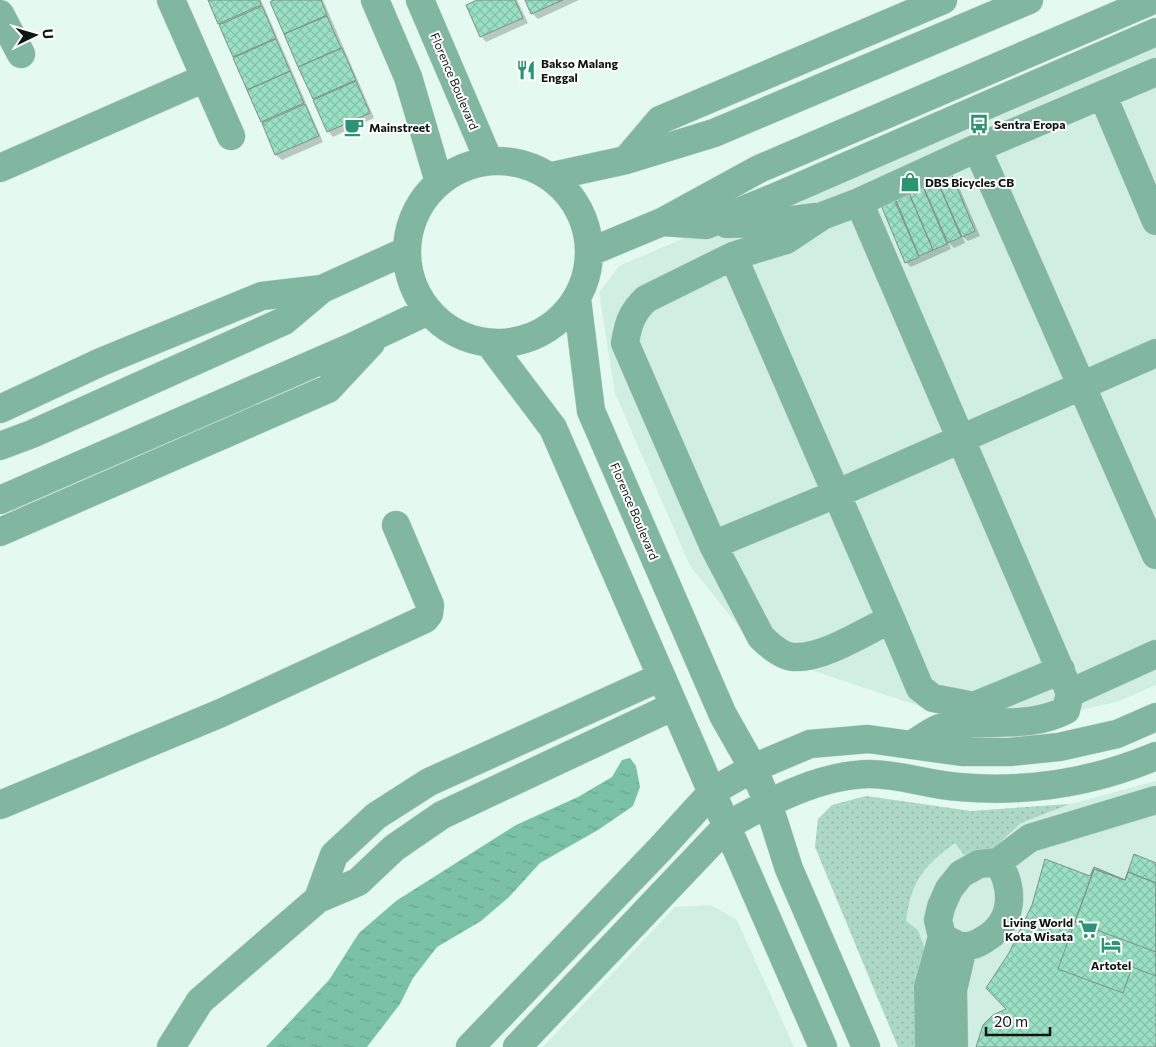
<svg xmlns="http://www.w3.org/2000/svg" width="1156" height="1047" font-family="Commissioner,sans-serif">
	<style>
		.built { fill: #d0efe2 }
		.green { fill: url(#green-dots) }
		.water { fill: url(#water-ripples) }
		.shadow { fill: #0003 }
		.building { fill: url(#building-cross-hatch); stroke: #7d9289 }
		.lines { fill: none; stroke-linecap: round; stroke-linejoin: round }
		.minor-casing { stroke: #c2d6cd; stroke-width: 29 }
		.minor { stroke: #81b6a0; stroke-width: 28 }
		.labels { text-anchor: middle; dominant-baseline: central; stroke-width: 4; stroke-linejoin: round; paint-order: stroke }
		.poi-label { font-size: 12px; font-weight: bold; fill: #0f1713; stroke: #fff; text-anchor: start }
		.street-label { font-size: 12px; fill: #0f1713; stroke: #fff }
	</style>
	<defs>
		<pattern id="green-dots" width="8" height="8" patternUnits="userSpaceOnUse" patternTransform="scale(1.25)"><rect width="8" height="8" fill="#add8c6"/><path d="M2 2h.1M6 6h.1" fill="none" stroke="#94b9a9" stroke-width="1.8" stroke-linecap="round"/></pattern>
		<pattern id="water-ripples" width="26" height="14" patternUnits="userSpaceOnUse" patternTransform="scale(1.25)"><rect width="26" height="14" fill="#7ac1a5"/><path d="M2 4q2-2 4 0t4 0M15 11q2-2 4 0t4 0" fill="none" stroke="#68a58d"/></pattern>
		<pattern id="building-cross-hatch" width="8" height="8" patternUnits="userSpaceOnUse" patternTransform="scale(1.25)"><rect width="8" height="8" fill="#9ae1c4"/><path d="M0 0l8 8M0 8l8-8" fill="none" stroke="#84c0a8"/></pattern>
	</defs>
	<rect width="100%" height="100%" fill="#e4faf0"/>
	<path class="built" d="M1156 36V685L1117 702 1024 722 919 706 760 653 690 566 615 393 599 293 619 266Z
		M1156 781V1047H898L815 847 818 819 832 805 866 796 971 811 1070 804Z
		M711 905 737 920 794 1047H543L675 907Z"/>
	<path class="green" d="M866 796 971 811 1070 804 1021 823 994 848 964 855 955 843C923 866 911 882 906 921L918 930 925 950 920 1047H898L815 847 818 819 832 805Z"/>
	<path class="water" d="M630 758 636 766 640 787 633 806 598 830 540 863 509 897 481 921 437 947 413 978 400 1004 367 1047H266L329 980 359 933 396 901 516 825 578 797 612 777 622 760Z"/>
	<path class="shadow" d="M209 0H261L323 142 282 160 276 155Z
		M271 0H323L374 118 333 137 328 131Z
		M480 0H517L528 23 486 42 481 36Z
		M527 0H579L538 19 532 13Z
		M951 175 956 180 980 236 968 241 962 236 965 243 954 248 948 242 951 249 911 267 906 262 882 206Z"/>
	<path class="building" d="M208 0H259L261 5 218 24Z
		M274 0H321L327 15 284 34 270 2Z
		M477 0H515L523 18 480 37 466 5Z
		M525 0H563L531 14Z
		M262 6 276 38 233 57 219 25Z
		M327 16 341 48 298 67 284 34Z
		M276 39 290 71 247 90 233 58Z
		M342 48 356 80 313 99 298 67Z
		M290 71 304 103 261 122 247 90Z
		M356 81 370 113 327 132 313 100Z
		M305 104 319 136 275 155 262 123Z
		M951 173 975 231 962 237 937 180Z
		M937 180 961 237 948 243 923 186Z
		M923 187 947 244 933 250 909 193Z
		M909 193 933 250 919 256 895 198Z
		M894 199 919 257 905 263 881 205Z
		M1134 854 1156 863V1047H976L983 1025 993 1015 1006 1009 986 988 1009 953 1032 905 1045 859 1090 876 1094 867 1125 880Z
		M1094 869 1125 880 1128 872 1156 883V976L1132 967 1123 993 1058 969Z
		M1094 869 1125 880 1128 872 1156 883V952L1075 922Z"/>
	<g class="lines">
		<defs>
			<path id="minor" d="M171 0 231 136
				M375 0 408 77 439 182
				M420 0 489 161
				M0 14 21 54
				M1103 96 1156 221
				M977 148 1156 555
				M626 160 660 120 943 0
				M407 252a91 91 0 1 1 182 0a91 91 0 1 1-182 0Z
				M0 168 205 78
				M553 176 626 160 714 133 1029 0
				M859 202 1070 693 1066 710C1026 731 982 717 940 728 931 731 921 739 913 744
				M662 222 706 225 773 198 1156 32
				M727 224 768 223 816 217
				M590 252 662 222 759 169 1153 0
				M733 256 891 619
				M577 299 591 411 723 715 753 768 768 803 789 869 866 1047
				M489 343 553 428 823 1047
				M0 409 101 362 262 296 322 289
				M0 446 32 434 284 321 322 289 406 251
				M0 500 354 346 428 311
				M0 532 328 389 371 343
				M713 545 836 494 1156 353
				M1061 670 974 706 933 698 920 688 891 619C864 632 823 659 793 657 781 656 769 645 761 637L713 545 625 343C628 324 632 312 646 299L733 256 786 240 822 216 859 202 977 148 1156 72
				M661 677 429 782 376 816 334 855 318 899 358 882 394 848 442 815 674 706
				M1070 693 1156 654
				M0 805 221 713 425 619 429 614 430 605 396 525
				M998 862 1030 838 1156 800
				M171 1047 200 1001 318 899
				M470 1047 661 848 713 791 753 768 810 744 868 739 962 752H1010L1059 747 1117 734 1156 717
				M517 1047 728 825C771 801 819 775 869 774 900 774 929 785 959 787 1027 793 1094 782 1156 756
				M929 1047 928 987 942 937 938 920 941 907 949 889 961 874 979 864 998 862C1014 888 1015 921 985 939 979 943 970 947 963 946 957 946 948 940 942 937
				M954 1047 953 990 963 947"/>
		</defs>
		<use href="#minor" class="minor-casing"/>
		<use href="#minor" class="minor"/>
	</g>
	<defs>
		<symbol id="restaurant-bare" viewBox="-9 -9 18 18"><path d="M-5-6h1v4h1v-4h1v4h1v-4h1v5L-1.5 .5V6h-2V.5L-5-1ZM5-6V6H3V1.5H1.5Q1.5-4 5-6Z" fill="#2b9473" stroke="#fff" stroke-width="2.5" paint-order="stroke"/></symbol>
		<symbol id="bus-bare" viewBox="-9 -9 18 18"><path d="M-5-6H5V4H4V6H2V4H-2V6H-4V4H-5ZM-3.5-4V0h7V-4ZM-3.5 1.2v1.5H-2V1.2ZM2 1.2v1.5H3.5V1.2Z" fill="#2b9473" stroke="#fff" stroke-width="2.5" paint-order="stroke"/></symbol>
		<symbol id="cafe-bare" viewBox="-9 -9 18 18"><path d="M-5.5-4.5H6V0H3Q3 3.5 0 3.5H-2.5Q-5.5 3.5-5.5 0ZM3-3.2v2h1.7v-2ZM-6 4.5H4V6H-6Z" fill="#2b9473" stroke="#fff" stroke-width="2.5" paint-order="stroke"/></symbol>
		<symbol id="shop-bare" viewBox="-9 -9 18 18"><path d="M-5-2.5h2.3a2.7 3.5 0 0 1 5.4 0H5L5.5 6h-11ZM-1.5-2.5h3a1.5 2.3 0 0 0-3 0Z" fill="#2b9473" stroke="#fff" stroke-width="2.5" paint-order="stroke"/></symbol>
		<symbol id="supermarket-bare" viewBox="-9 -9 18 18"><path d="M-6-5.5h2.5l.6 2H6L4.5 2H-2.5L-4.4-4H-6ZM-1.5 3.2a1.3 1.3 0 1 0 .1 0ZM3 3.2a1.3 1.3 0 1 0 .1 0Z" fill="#2b9473" stroke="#fff" stroke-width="2.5" paint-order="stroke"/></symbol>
		<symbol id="hotel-bare" viewBox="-9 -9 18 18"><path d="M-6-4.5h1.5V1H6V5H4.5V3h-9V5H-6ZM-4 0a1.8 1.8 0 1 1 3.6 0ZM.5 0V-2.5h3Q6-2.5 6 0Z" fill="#2b9473" stroke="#fff" stroke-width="2.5" paint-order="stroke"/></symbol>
	</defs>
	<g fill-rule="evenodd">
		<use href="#restaurant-bare" x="512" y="56" width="28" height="28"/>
		<use href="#bus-bare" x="965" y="110" width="28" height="28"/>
		<use href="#cafe-bare" x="340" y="113" width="28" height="28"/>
		<use href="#shop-bare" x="896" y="168" width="28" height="28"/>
		<use href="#supermarket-bare" x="1074" y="915" width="28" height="28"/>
		<use href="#hotel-bare" x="1097" y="931" width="28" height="28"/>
	</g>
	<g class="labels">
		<g class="poi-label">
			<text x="541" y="63">Bakso Malang<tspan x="541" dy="14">Enggal</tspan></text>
			<text x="994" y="124">Sentra Eropa</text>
			<text x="369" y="127">Mainstreet</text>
			<text x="925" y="182">DBS Bicycles CB</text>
			<text x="1073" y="922" text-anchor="end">Living World<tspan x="1073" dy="14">Kota Wisata</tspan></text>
			<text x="1111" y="965" text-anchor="middle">Artotel</text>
		</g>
		<g class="street-label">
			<text transform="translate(455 81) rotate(67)">Florence Boulevard</text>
			<text transform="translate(635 511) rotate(67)">Florence Boulevard</text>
		</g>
	</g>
	<g transform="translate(35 35) rotate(85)" stroke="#ffffff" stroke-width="4" paint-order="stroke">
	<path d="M0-4L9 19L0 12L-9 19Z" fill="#0f1713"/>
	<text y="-8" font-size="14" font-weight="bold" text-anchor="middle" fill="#0f1713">U</text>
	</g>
	<path d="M986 1027v8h64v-8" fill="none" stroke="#0f1713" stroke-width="2.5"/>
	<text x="994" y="1027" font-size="15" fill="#0f1713" stroke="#ffffff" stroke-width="4" paint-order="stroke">20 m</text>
</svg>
